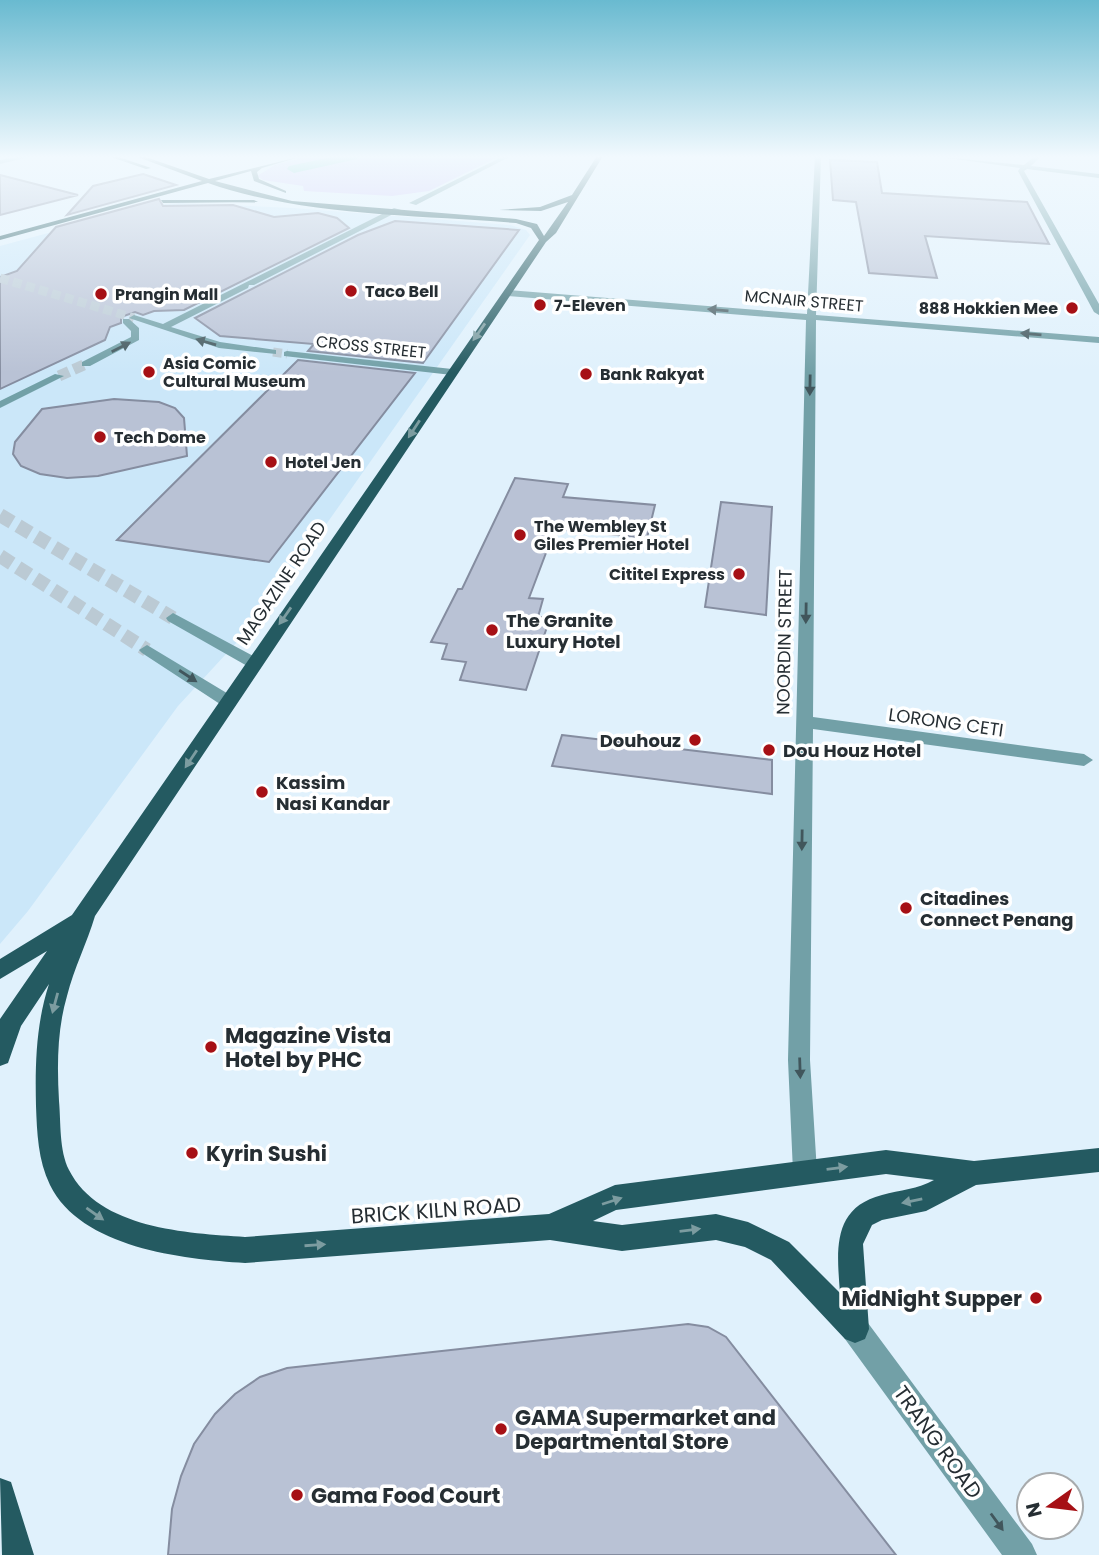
<svg xmlns="http://www.w3.org/2000/svg" width="1099" height="1555" font-family="Poppins,sans-serif">
	<style>
		.built { fill: #cbe7f9 }
		.green { fill: #cfc0f6 }
		.lines { fill: none; stroke-linecap: round; stroke-linejoin: round }
		.canal { fill: #4cc4ac; fill-rule: evenodd }
		.building { fill: #b9c2d5; stroke: #858da0; stroke-width: 2 }
		.minor-tunnel-far2 { stroke: #bbcad4; stroke-width: 9; stroke-dasharray: 9 4.5; stroke-linecap: butt }
		.minor-tunnel-far1 { stroke: #bbcad4; stroke-width: 11; stroke-dasharray: 11 5; stroke-linecap: butt }
		.minor-tunnel { stroke: #bbcad4; stroke-width: 14; stroke-dasharray: 14 7; stroke-linecap: butt }
		.minor { fill: #72a0a7; fill-rule: evenodd }
		.major { fill: #245a61; fill-rule: evenodd }
		.oneway { fill: #41565c }
		.oneway2 { fill: #7c9ca0 }
		.poi-dot { fill: #a61015; stroke: #fff; stroke-width: 2.5 }
		.labels { text-anchor: middle; dominant-baseline: central; stroke-width: 7; stroke-linejoin: round; paint-order: stroke }
		.far-poi-label { font-size: 16px; font-weight: bold; fill: #262e33; stroke: #fff; text-anchor: start }
		.far-street-label { font-size: 16px; fill: #262e33; stroke: #fff }
		.street-label { font-size: 18px; fill: #262e33; stroke: #fff }
		.poi-label { font-size: 18px; font-weight: bold; fill: #262e33; stroke: #fff; text-anchor: start }
		.near-poi-label { font-size: 21px; font-weight: bold; fill: #262e33; stroke: #fff; text-anchor: start }
		.near-street-label { font-size: 21px; fill: #262e33; stroke: #fff }
	</style>
	<rect width="100%" height="100%" fill="#e0f1fc"/>
	<path class="built" d="M180 203 293 208 510 225 526 230 530 235 263 614 178 706 28 911 0 944V246L152 205Z"/>
	<path class="green" d="M309 156H500L429 191 392 196 304 191 303 186 263 180 257 176 275 165Z"/>
	<g class="lines">
		<path class="canal" d="M336 156H359L357 159 294 173 287 169 289 166Z"/>
	</g>
	<path class="building" d="M830 160 877 162 882 193 1027 202 1049 244 925 236 937 278 869 273 856 202 833 200Z
		M143 174 176 185 67 215 93 186Z
		M0 175 78 195 0 215Z
		M159 199 163 206 233 205 274 217 318 213 337 218 349 228 184 310 154 311 143 315 135 312 121 317V323L110 327 105 340 0 389V277L17 271 56 227Z
		M395 221 519 230 423 363 308 351 314 344 220 336 195 318 358 235Z
		M298 360 415 373 269 562 117 540Z
		M114 399 159 402 175 408 184 418 187 456 98 476 67 478 40 474 21 466 13 454 15 442 42 409Z
		M515 478 568 484 563 497 655 505 647 538 555 529 529 598 543 599 538 617 550 618 526 690 460 680 466 662 442 659 447 644 431 642 458 589H462Z
		M721 502 772 507 766 615 705 607Z
		M562 735 772 760V794L552 766Z
		M688 1324 708 1327 726 1337 896 1555H168L172 1509 181 1476 194 1444 215 1414 235 1394 260 1377 287 1368Z"/>
	<g class="lines">
		<path class="minor-tunnel-far2" d="M0 278 134 318
			M273 352 287 354"/>
		<path class="minor-tunnel-far1" d="M59 376 86 364"/>
		<path class="minor-tunnel" d="M0 515 173 618
			M0 556 147 650"/>
		<path class="minor" d="M23 156H33L0 164V160Z
			M504 156H511L416 205 409 203Z
			M815 156H821L816 315 1099 337V343L816 320 813 717 1084 754 1093 760 1084 766 813 729 810 1060 817 1172 814 1181 805 1184 796 1181 793 1172 788 1060 806 320 507 296 503 293 507 290 807 314Z
			M933 156 1024 165 1035 156H1041L1031 166 1099 174V178L1027 169 1024 171 1099 304V315L1094 312 1018 171 1020 168Z
			M394 208 401 210 254 285H249L248 288 171 327 220 342 276 350V354L219 348 129 318 134 315 163 324Z
			M123 319H129L139 328V340L90 366H82V362L131 337V331L123 323Z
			M287 351 452 369 457 372 452 375 284 356V352Z
			M55 374 64 376 0 408V401Z
			M173 613 259 659 262 663 259 667H249L168 621 166 618Z
			M147 645 235 698 237 702 235 706H223L142 653 139 650Z
			M855 1315 865 1319 1032 1544 1037 1555H1002L845 1339 841 1329 845 1319Z"/>
		<path class="major" d="M108 156H116L151 168 146 169Z
			M135 156H143L209 179 303 156 262 168 257 172 259 179 286 191V193L254 181 251 171 215 181 292 201 516 219 537 224 544 236 568 202 541 211 499 210 540 207 572 195 597 156H603L556 233 546 242 95 916C87 943 74 968 67 996 57 1030 57 1066 59 1101 61 1123 59 1150 69 1170 99 1229 187 1233 245 1237L549 1214 615 1185 886 1150 974 1161 1099 1148V1172L976 1185 926 1211 882 1220 872 1225 863 1244 869 1329 865 1339 855 1343 845 1339 771 1260 745 1247 716 1240 622 1251 550 1240 245 1263C182 1259 81 1248 50 1185 38 1160 37 1133 36 1106 35 1064 36 1024 49 984L21 1026 8 1063 0 1066V1019L47 951 0 979V959L72 915 539 240 531 228 516 223C417 215 301 216 208 183L0 240V236L202 181ZM886 1174 934 1180C918 1189 900 1190 882 1195 831 1208 837 1252 840 1293L789 1242 748 1222 716 1214 622 1225 593 1221 616 1210Z
			M161 200H254L258 202 163 203Z
			M0 1478 11 1482 34 1555H2Z"/>
	</g>
	<defs><path id="oneway-solid" d="M-6-.8H1V-3.2L6.5 0L1 3.2V.8H-6Z" transform="scale(1.75)"/></defs>
	<g class="oneway">
		<use href="#oneway-solid" transform="translate(718 310) rotate(-175)"/>
		<use href="#oneway-solid" transform="translate(1031 334) rotate(-175)"/>
		<use href="#oneway-solid" transform="translate(206 342) rotate(-164)"/>
		<use href="#oneway-solid" transform="translate(121 347) rotate(-27)"/>
		<use href="#oneway-solid" transform="translate(810 385) rotate(91)"/>
		<use href="#oneway-solid" transform="translate(806 613) rotate(91)"/>
		<use href="#oneway-solid" transform="translate(188 676) rotate(33)"/>
		<use href="#oneway-solid" transform="translate(802 840) rotate(91)"/>
		<use href="#oneway-solid" transform="translate(800 1068) rotate(88)"/>
		<use href="#oneway-solid" transform="translate(997 1522) rotate(54)"/>
	</g>
	<g class="oneway2">
		<use href="#oneway-solid" transform="translate(479 332) rotate(125)"/>
		<use href="#oneway-solid" transform="translate(414 429) rotate(123)"/>
		<use href="#oneway-solid" transform="translate(285 616) rotate(125)"/>
		<use href="#oneway-solid" transform="translate(191 759) rotate(124)"/>
		<use href="#oneway-solid" transform="translate(55 1003) rotate(105)"/>
		<use href="#oneway-solid" transform="translate(837 1168) rotate(-7)"/>
		<use href="#oneway-solid" transform="translate(612 1201) rotate(-18)"/>
		<use href="#oneway-solid" transform="translate(912 1201) rotate(168)"/>
		<use href="#oneway-solid" transform="translate(95 1214) rotate(35)"/>
		<use href="#oneway-solid" transform="translate(690 1230) rotate(-7)"/>
		<use href="#oneway-solid" transform="translate(315 1245) rotate(-4)"/>
	</g>
	<linearGradient id="sky" x2="0" y2="1"><stop stop-color="#69bad0"/><stop offset="0.42" stop-color="#f1f9fe"/><stop offset="1" stop-color="#f1f9fe" stop-opacity="0"/></linearGradient>
	<rect width="1099" height="373" fill="url(#sky)"/>
	<g class="poi-dot">
		<circle cx="351" cy="291" r="7"/>
		<circle cx="101" cy="294" r="7"/>
		<circle cx="540" cy="305" r="7"/>
		<circle cx="1072" cy="308" r="7"/>
		<circle cx="149" cy="372" r="7"/>
		<circle cx="586" cy="374" r="7"/>
		<circle cx="100" cy="437" r="7"/>
		<circle cx="271" cy="462" r="7"/>
		<circle cx="520" cy="535" r="7"/>
		<circle cx="739" cy="574" r="7"/>
		<circle cx="492" cy="630" r="7"/>
		<circle cx="695" cy="740" r="7"/>
		<circle cx="769" cy="750" r="7"/>
		<circle cx="262" cy="792" r="7"/>
		<circle cx="906" cy="908" r="7"/>
		<circle cx="211" cy="1047" r="7"/>
		<circle cx="192" cy="1153" r="7"/>
		<circle cx="1036" cy="1298" r="7"/>
		<circle cx="501" cy="1429" r="7"/>
		<circle cx="297" cy="1495" r="7"/>
	</g>
	<g class="labels">
		<g class="far-poi-label">
			<text x="365" y="291">Taco Bell</text>
			<text x="115" y="294">Prangin Mall</text>
			<text x="554" y="305">7-Eleven</text>
			<text x="1058" y="308" text-anchor="end">888 Hokkien Mee</text>
			<text x="163" y="363">Asia Comic<tspan x="163" dy="18">Cultural Museum</tspan></text>
			<text x="600" y="374">Bank Rakyat</text>
			<text x="114" y="437">Tech Dome</text>
			<text x="285" y="462">Hotel Jen</text>
			<text x="534" y="526">The Wembley St<tspan x="534" dy="18">Giles Premier Hotel</tspan></text>
			<text x="725" y="574" text-anchor="end">Cititel Express</text>
		</g>
		<g class="far-street-label">
			<text transform="translate(804 301) rotate(5)">MCNAIR STREET</text>
			<text transform="translate(371 347) rotate(6)">CROSS STREET</text>
		</g>
		<g class="street-label">
			<text transform="translate(281 583) rotate(-56)">MAGAZINE ROAD</text>
			<text transform="translate(784 642) rotate(-89)">NOORDIN STREET</text>
			<text transform="translate(946 722) rotate(8)">LORONG CETI</text>
		</g>
		<g class="poi-label">
			<text x="506" y="620">The Granite<tspan x="506" dy="21">Luxury Hotel</tspan></text>
			<text x="681" y="740" text-anchor="end">Douhouz</text>
			<text x="783" y="750">Dou Houz Hotel</text>
			<text x="276" y="782">Kassim<tspan x="276" dy="21">Nasi Kandar</tspan></text>
			<text x="920" y="898">Citadines<tspan x="920" dy="21">Connect Penang</tspan></text>
		</g>
		<g class="near-poi-label">
			<text x="225" y="1035">Magazine Vista<tspan x="225" dy="24">Hotel by PHC</tspan></text>
			<text x="206" y="1153">Kyrin Sushi</text>
			<text x="1022" y="1298" text-anchor="end">MidNight Supper</text>
			<text x="515" y="1417">GAMA Supermarket and<tspan x="515" dy="24">Departmental Store</tspan></text>
			<text x="311" y="1495">Gama Food Court</text>
		</g>
		<g class="near-street-label">
			<text transform="translate(436 1210) rotate(-4)">BRICK KILN ROAD</text>
			<text transform="translate(938 1442) rotate(54)">TRANG ROAD</text>
		</g>
	</g>
	<g transform="translate(1050 1506) rotate(256)"><circle r="33" fill="#ffffff" stroke="#a8abad" stroke-width="2"/>
	<path d="M0-5L12 26L0 18L-12 26Z" fill="#a61015"/>
	<text y="-10" font-size="19" font-weight="bold" text-anchor="middle" fill="#262e33">N</text>
	</g>
</svg>
